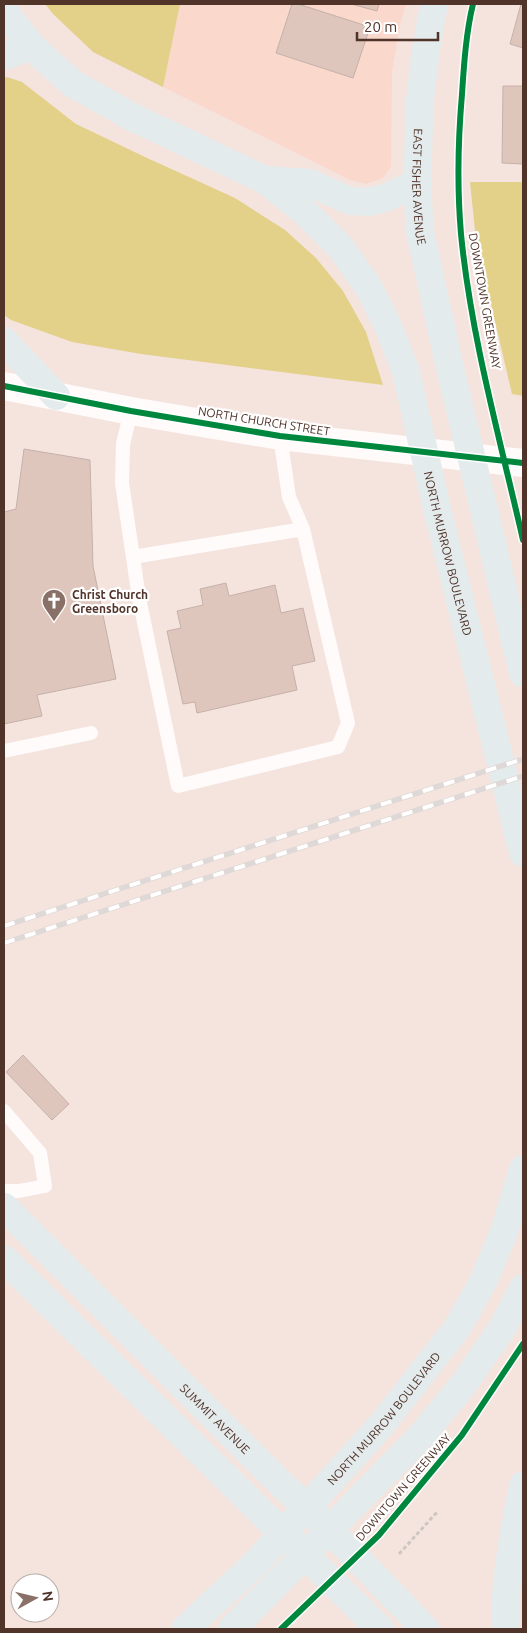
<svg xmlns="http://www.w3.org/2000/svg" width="527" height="1633" font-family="Ubuntu,sans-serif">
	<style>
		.built { fill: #fad8cc }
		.green { fill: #e3d089 }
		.building { fill: #dfc6bd; stroke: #c5b1aa }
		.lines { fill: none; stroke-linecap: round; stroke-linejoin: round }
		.path { stroke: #cec6c2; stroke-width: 3; stroke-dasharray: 4 2.5; stroke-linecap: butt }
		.lane { stroke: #fefbfa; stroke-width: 14 }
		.secondary { stroke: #fefbfa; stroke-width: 28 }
		.primary { stroke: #e4ebec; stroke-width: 28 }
		.rail-casing { stroke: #ded8d6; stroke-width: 5.5 }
		.rail { stroke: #fff; stroke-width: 4; stroke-dasharray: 11; stroke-linecap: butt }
		.cycleway-casing { stroke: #fff; stroke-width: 9 }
		.cycleway { stroke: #00873e; stroke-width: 6 }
		.labels { text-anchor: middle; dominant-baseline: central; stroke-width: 4.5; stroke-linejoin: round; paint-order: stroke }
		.street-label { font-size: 12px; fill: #503329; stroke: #fff }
		.poi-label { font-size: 12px; font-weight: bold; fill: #503329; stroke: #fff; text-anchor: start }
	</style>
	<rect width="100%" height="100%" fill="#f5e4de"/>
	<path class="built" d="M180 4H406L400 25 392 72 391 167 383 178 366 184 350 180 163 87Z"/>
	<path class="green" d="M45 4H180L163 87 93 52 53 14Z
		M7 77 22 82 76 124 145 157 235 198 285 230 316 258 343 291 366 332 383 385 141 354 72 342 11 320 4 315V78Z
		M470 182H523V396L512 394 476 240Z"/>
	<path class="building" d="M292 4H298L370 27 353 78 276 53Z
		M351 4H379L377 11Z
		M521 4H523V48L510 44Z
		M503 86H523V164L502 163Z
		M24 449 90 460 93 566 116 679 37 695 42 716 4 724V512L16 509Z
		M226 583 229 596 275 585 281 613 303 608 315 661 292 666 297 690 197 713 195 702 183 704 167 631 181 628 177 611 203 605 200 589Z
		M23 1055 69 1104 52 1120 6 1072Z"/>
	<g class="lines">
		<path class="path" d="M399 1554 438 1511"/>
		<path class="lane" d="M131 411 123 444 122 483 139 598 178 786 338 747 348 723 303 529 289 497 280 436
			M133 557 303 529
			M4 751 91 733
			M4 1111 40 1153 45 1186 19 1191H4"/>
		<path class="secondary" d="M4 386 131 411 280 436 523 463"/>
		<g class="primary">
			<path id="s1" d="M434 4 425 56 420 100 417 183 420 232 450 368 523 673"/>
			<path d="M4 11 31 46 72 83 132 117 265 180 310 183 350 201 368 202 385 198 417 183"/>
			<path d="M4 56 31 46"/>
			<path id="s2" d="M265 180 305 212 341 248 369 288 388 326 406 372 438 513 523 853"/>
			<path d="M4 341 56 396"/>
			<path id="s3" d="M4 1207 276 1479 324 1524 425 1629"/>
			<path d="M4 1259 380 1629"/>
			<path id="s4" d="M185 1629 254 1565 338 1473 383 1423 457 1328 483 1282 505 1229 523 1169"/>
			<path d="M232 1629 422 1435 463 1385 503 1327 523 1288"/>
			<path d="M505 1629C504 1581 514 1532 523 1485"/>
		</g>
		<defs>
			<path id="rail" d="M4 926 523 759
				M4 943 523 776"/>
		</defs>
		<use href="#rail" class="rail-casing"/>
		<use href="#rail" class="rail"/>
		<defs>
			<path id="cycleway" d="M473 4C466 33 464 64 462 94 458 140 457 188 461 234 471 337 500 439 523 540
				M4 386 131 411 280 436 523 463
				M281 1629 379 1535 462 1435 523 1344"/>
		</defs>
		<use href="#cycleway" class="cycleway-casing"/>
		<use href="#cycleway" class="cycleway"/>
	</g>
	<defs>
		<symbol id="church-pin" viewBox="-11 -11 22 30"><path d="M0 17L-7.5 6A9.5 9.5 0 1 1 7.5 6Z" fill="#8a7168" stroke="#fff"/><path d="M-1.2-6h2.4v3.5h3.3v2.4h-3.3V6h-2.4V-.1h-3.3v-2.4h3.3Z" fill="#fff"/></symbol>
	</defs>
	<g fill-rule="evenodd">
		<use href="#church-pin" x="40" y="587" width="28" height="38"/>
	</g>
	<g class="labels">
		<g class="street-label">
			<text stroke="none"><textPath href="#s1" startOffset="184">EAST FISHER AVENUE</textPath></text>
			<text transform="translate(485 301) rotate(80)">DOWNTOWN GREENWAY</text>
			<text transform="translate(264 421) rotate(9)">NORTH CHURCH STREET</text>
			<text stroke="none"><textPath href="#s2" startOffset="429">NORTH MURROW BOULEVARD</textPath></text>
			<text stroke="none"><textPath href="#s3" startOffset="299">SUMMIT AVENUE</textPath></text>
			<text stroke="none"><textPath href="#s4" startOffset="290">NORTH MURROW BOULEVARD</textPath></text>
			<text transform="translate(403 1487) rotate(-49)">DOWNTOWN GREENWAY</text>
		</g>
		<g class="poi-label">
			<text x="72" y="594">Christ Church<tspan x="72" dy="14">Greensboro</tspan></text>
		</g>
	</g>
	<rect width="527" height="1633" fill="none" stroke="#503329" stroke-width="10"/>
	<g transform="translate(35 1598) rotate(82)"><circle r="24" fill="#ffffff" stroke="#b9ada9"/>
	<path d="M0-4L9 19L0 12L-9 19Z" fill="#8a7168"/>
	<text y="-8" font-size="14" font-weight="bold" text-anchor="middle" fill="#503329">N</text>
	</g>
	<path d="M357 32v8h81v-8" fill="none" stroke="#503329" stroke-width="2.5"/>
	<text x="364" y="32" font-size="15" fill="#503329" stroke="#ffffff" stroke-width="4" paint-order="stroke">20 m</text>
</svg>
